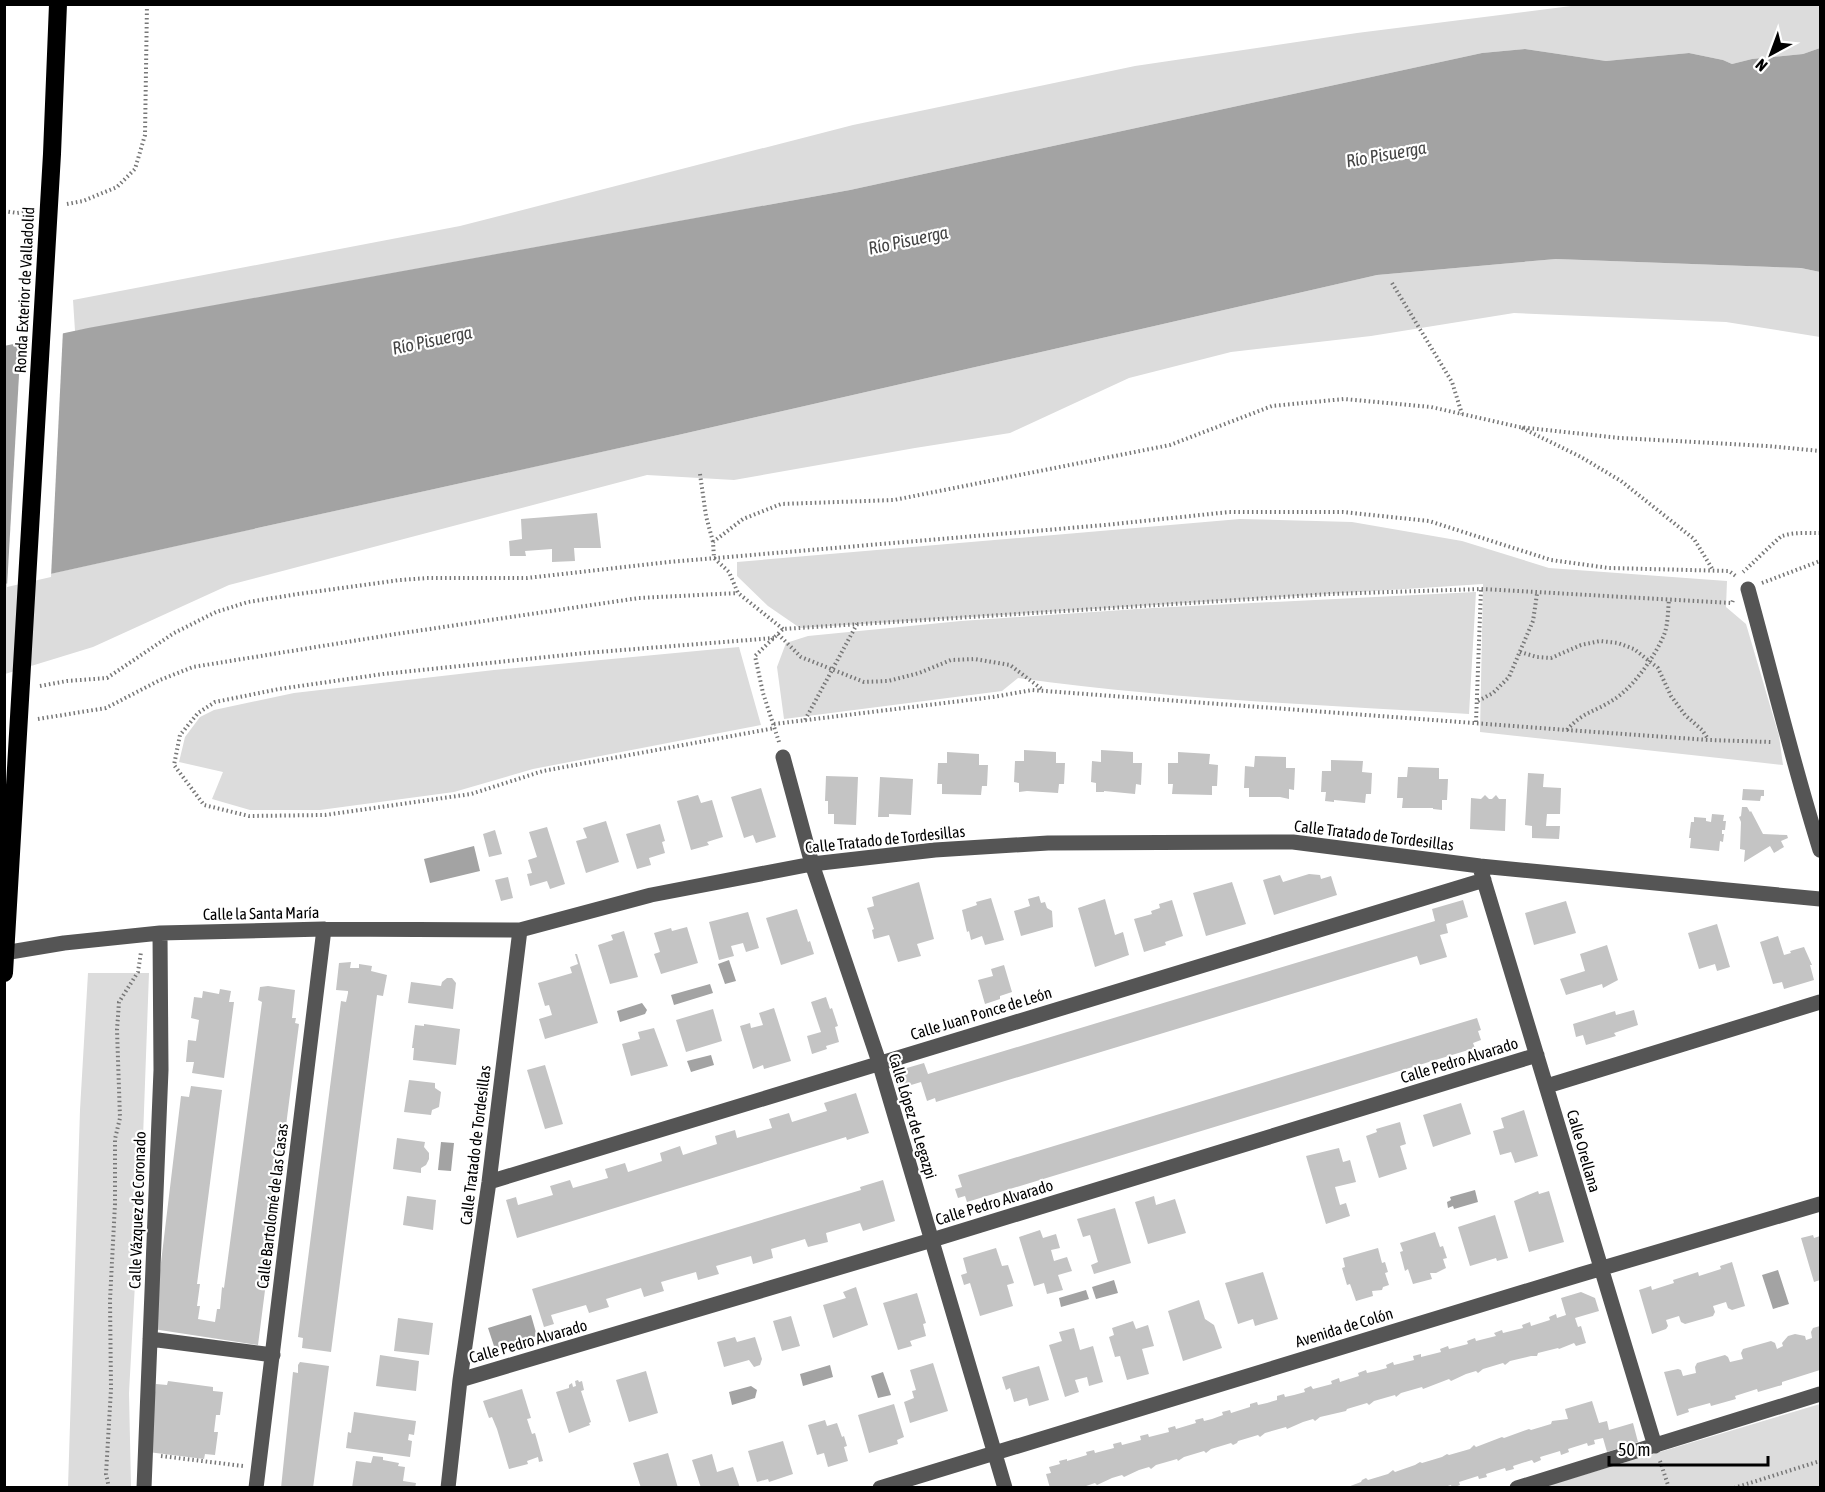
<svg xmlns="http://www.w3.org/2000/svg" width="1825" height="1492" font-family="'Asap Condensed',sans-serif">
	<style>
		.green { fill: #dcdcdc }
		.water { fill: #a3a3a3 }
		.pier { fill: #fff }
		.building { fill: #c4c4c4 }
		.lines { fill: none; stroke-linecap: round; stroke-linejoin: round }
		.path { stroke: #777; stroke-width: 4; stroke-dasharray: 1.5 3; stroke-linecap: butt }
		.minor { stroke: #555; stroke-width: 15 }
		.highway { stroke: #000; stroke-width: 18 }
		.labels { text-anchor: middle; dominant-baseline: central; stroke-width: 4.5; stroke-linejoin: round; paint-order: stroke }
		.street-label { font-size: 16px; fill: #000; stroke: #fff }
		.water-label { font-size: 18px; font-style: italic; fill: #444; stroke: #fff }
	</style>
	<rect width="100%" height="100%" fill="#fff"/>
	<path class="green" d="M1579 5H1820V48L1803 54 1752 59 1732 64 1723 60 1689 53 1606 61 1525 49 1482 53 850 190 75 331 73 300 460 226 853 125 1135 66 1357 33Z
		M1556 259 1801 268 1820 272V337L1726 322 1514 313 1371 336 1231 352 1129 378 1010 433 915 448 734 480 647 475 229 585 93 647 5 674 4 584 678 435 1377 275Z
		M1240 519 1352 522 1462 541 1549 568 1727 581 1726 607 1746 624 1779 736 1783 765 1480 732 1483 584 800 628 768 606 737 576V562Z
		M1476 592 1469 714C1319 705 1167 699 1018 678L1002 691 784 719 777 667 786 643 808 636 961 621 1152 608Z
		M739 647 761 725 533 769 454 792 320 810H250L212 799 223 772 179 762 185 737 200 717 214 710 294 693 494 670Z
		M88 973H149L143 1138 129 1393 131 1487H68L80 1110Z
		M1820 1404V1487H1543Z"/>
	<path class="water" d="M1820 48V272L1801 268 1556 259 1377 275 678 435 5 584 4 346 88 328 850 190 1482 53 1525 49 1606 61 1689 53 1723 60 1732 64 1752 59 1803 54Z
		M474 846 480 871 430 883 424 859Z
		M729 960 736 981 725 984 718 964Z
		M710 984 713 993 674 1005 671 995Z
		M642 1003 647 1010 645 1014 620 1022 617 1011Z
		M711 1055 714 1065 691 1072 687 1061Z
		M441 1142 454 1143 451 1171 438 1170Z
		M1475 1190 1478 1202 1454 1209 1453 1206 1448 1208 1447 1202 1451 1200 1450 1197Z
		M1778 1270 1789 1304 1773 1309 1762 1275Z
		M1114 1280 1118 1293 1096 1299 1092 1287Z
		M1086 1290 1089 1299 1061 1307 1059 1298Z
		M531 1315 537 1336 495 1349 488 1328Z
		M830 1365 833 1377 803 1386 800 1374Z
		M883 1372 891 1395 878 1398 871 1376Z
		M751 1386 757 1390 755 1398 732 1405 729 1392Z"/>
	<path class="pier" d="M63 330 51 577 7 587 21 340Z"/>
	<path class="building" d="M597 513 601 548H574L575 561 552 562V549L525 551 526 556H510L509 541 522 539 521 519Z
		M1024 750 1056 752V763H1065L1064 784H1059L1058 793 1027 791 1019 792V783L1014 782 1015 761H1024Z
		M1101 750 1133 752V763H1142L1141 785 1136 784 1135 794 1104 791V792H1096V783L1091 782 1092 761 1101 762Z
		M947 752 979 754V765H988L987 786H982L981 795 942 794V784H937L938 763H947Z
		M1178 752 1210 754 1209 764 1218 765 1217 786H1212V795L1172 794 1173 784H1168V763H1178Z
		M1255 756 1286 757V768H1295L1294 790 1289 789V799L1280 797H1249V788H1244L1245 766 1254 767Z
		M1331 760 1363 761 1362 772 1372 773 1371 794H1366L1365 803 1334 800V802L1325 801 1326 792H1321L1322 771H1331Z
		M1408 767 1439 768V779H1448L1447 800H1442V810L1433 809V808H1402L1403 798H1397L1398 777H1407Z
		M1528 773 1544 774 1543 787 1561 788 1560 814H1547L1546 826H1560L1559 839 1532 838V826L1525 825Z
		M826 776 858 777 856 825 834 824V814H828V801H825Z
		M880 777 913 779 911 815 889 814V817H878Z
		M761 788 776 837 756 843 753 835 744 838 731 797Z
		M1743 789 1764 790V796H1761L1760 801 1742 800Z
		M698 795 701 803 712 800 723 837 707 842 709 845 691 850 677 801Z
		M1485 795 1489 799H1492L1496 795 1499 799H1506L1505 831 1470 829 1471 798 1481 799Z
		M1742 807H1747L1750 812 1751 811 1763 834 1787 835 1788 838 1781 841 1784 847 1774 853 1770 846 1744 862 1745 850 1740 849 1741 822 1739 817 1741 816Z
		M1712 814 1724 815 1723 821H1726L1725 830H1722V834H1724L1723 842 1720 841 1719 851 1690 848 1691 838H1689L1691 822H1694V817L1706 818V821L1711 822Z
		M606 821 619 862 586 873 576 841 587 838 583 828Z
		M660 824 665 841 662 842 665 853 649 858 651 865 637 869 626 834Z
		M547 827 565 884 550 889 547 881 530 886 527 874 532 873 528 860 537 857 529 832Z
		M495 830 502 854 489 857 483 834Z
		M1309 874 1320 875 1321 879 1331 876 1337 895 1274 915 1263 880 1280 875 1283 882Z
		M508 877 513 898 501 901 495 880Z
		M919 882 934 939 917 944 921 956 898 962 889 935 874 939 872 930 874 929 867 908 874 906 872 897Z
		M1232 882 1246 924 1206 936 1193 893Z
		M1039 896 1041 903 1045 902 1047 908 1052 911 1053 927 1021 936 1014 911 1030 906 1028 899Z
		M991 898 1004 940 985 945 982 936 971 940 969 931 967 932 962 910 977 905 976 902Z
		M1105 899 1115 935 1123 932 1129 955 1095 967 1078 908Z
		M1172 900 1183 936 1165 942 1166 945 1144 952 1134 919 1152 914 1151 911 1160 908 1159 904Z
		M1463 900 1468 917 1446 924 1448 933 1440 935 1447 957 1420 965 1417 956 936 1102 935 1098 927 1101 921 1082 898 1089 893 1072 924 1063 928 1074 1435 921 1432 909Z
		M1566 901 1576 933 1534 945 1525 913Z
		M797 909 808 942 810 941 814 954 781 965 766 918Z
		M748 912 759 948 746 952 743 943 731 946 734 956 719 960 709 922Z
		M1717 924 1730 967 1717 971 1715 964 1699 969 1688 933Z
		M687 927 698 963 661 974 654 954 660 952 654 933 671 928 672 931Z
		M624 931 638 977 610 984 598 945 613 940 611 935Z
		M1778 936 1784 955 1791 953 1790 951 1804 947 1812 965H1810L1814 980 1784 989 1782 982 1773 984 1760 942Z
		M1607 945 1618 980 1603 988 1602 984 1566 995 1560 979 1585 971 1580 954Z
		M575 954H577L598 1023 545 1039 539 1019 552 1015 549 1005 545 1006 538 983 572 973 570 967 578 964Z
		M351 962 350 968H359V964L372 966 371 971 387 975 383 996 377 995 331 1352 302 1348 303 1338 298 1337 341 1001 346 1002 348 993V991L336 990 339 963Z
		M1004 965 1012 992 1000 996V999L985 1004 978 980 993 976 991 969Z
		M447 978H452L456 983 453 1009 408 1003 411 982 441 986 442 982Z
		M268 986 295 990 292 1018H296L295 1023 299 1024 258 1345 153 1329 181 1096 189 1097 191 1086 222 1090 197 1284H200L197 1306H200L198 1319 215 1322 217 1309H220L222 1287 224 1288 262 1002 258 1000 260 987Z
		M220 989 231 991 229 1002H234L224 1078 192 1073 194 1062H186L188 1040 196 1041 199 1020 191 1018 194 997 202 998 203 991 219 994Z
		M826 997 830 1009 832 1008 838 1026 835 1027 839 1042 826 1046 827 1049 812 1054 807 1036 821 1032 811 1002Z
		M774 1008 791 1061 764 1069 763 1065 753 1069 740 1026 750 1023 751 1028 763 1025 759 1013Z
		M713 1009 722 1041 686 1052 676 1020Z
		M1634 1010 1638 1025 1614 1033 1616 1036 1586 1045 1583 1035 1576 1037 1573 1024 1615 1011 1616 1015Z
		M1477 1018 1481 1030 1478 1031 1481 1040 1473 1043 1475 1048 967 1202 965 1196 958 1198 955 1189 962 1187 958 1175Z
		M424 1024 460 1029 456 1065 413 1060 414 1048H412L415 1025 424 1026Z
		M654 1028 668 1066 631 1076 622 1044 640 1039 638 1032Z
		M545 1065 563 1124 545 1129 527 1070Z
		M409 1080 435 1083V1088L441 1092 439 1107 432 1110 431 1115 404 1112Z
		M856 1093 869 1133 847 1140 846 1137 517 1238 506 1200 516 1197 518 1205 553 1195 550 1186 570 1180 573 1188 608 1178 605 1169 625 1163 628 1172 662 1161 660 1153 680 1146 683 1155 717 1144 715 1136 735 1130 737 1138 772 1128 769 1119 789 1113 792 1122 827 1111 824 1103Z
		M1461 1103 1471 1134 1433 1147 1423 1115Z
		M1524 1110 1538 1156 1515 1163 1511 1152 1500 1155 1493 1131 1504 1128 1501 1118Z
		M1400 1122 1406 1144 1400 1146 1407 1169 1379 1178 1366 1136 1377 1132 1376 1129Z
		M397 1138 425 1142 424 1147 429 1153V1159L426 1165 421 1168V1173L393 1169Z
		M1339 1148 1343 1162 1350 1160 1356 1182 1335 1187 1340 1205 1346 1203 1350 1216 1326 1224 1306 1156Z
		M883 1180 895 1221 863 1231 860 1223 826 1233 828 1242 808 1247 805 1239 771 1249 773 1258 753 1264 751 1256 716 1266 719 1274 698 1280 696 1272 661 1282 664 1291 644 1297 641 1288 606 1299 609 1307 589 1313 586 1305 551 1315 554 1324 544 1327 532 1289 861 1190 860 1187Z
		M1538 1191 1539 1194 1549 1191 1564 1242 1529 1252 1514 1201Z
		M407 1196 436 1200 433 1230 403 1225Z
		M1154 1196 1156 1205 1175 1199 1186 1233 1148 1244 1135 1202Z
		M1115 1208 1131 1263 1094 1274 1091 1265 1098 1262 1090 1235 1083 1237 1077 1219Z
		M1495 1215 1508 1258 1497 1261 1496 1258 1470 1266 1458 1227Z
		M1040 1230 1043 1238 1056 1234 1060 1248 1051 1250 1054 1261 1067 1257 1072 1271 1058 1275 1063 1290 1047 1294 1044 1283 1034 1286 1019 1237Z
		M1435 1232 1440 1247 1443 1246 1447 1258 1443 1259 1446 1268 1436 1273H1430L1432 1279 1413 1284 1408 1269 1405 1271 1400 1252 1403 1251 1400 1243Z
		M1813 1235 1814 1238 1820 1236V1280L1814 1282 1801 1238Z
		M996 1248 1002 1266 1008 1265 1014 1283 1007 1285 1013 1306 980 1316 970 1283 964 1285 961 1275 967 1273 963 1258Z
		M1378 1248 1382 1263 1385 1262 1388 1272 1385 1273 1389 1285 1383 1287 1382 1290 1372 1291 1373 1296 1356 1301 1350 1284 1347 1285 1342 1268 1345 1267 1343 1258Z
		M1732 1262 1745 1306 1732 1310 1728 1308 1726 1302 1713 1306 1715 1312 1713 1316 1685 1324 1681 1322 1679 1316 1666 1320 1668 1326 1666 1329 1652 1334 1639 1290 1651 1286 1652 1290 1674 1283 1673 1280 1698 1272 1699 1276 1721 1269 1720 1266Z
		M1263 1272 1278 1319 1255 1326 1253 1319 1238 1324 1225 1283Z
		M856 1287 868 1325 833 1338 823 1305 846 1298 843 1292Z
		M1581 1292 1595 1298 1599 1311 1575 1318 1578 1327 1581 1326 1586 1343 1576 1346 1574 1343 1559 1349 1558 1348 1538 1353 1537 1356H1531L1510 1361 1505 1365 1503 1363 1483 1369 1478 1373 1476 1371 1466 1374 1451 1381 1449 1379 1423 1389 1422 1387 1401 1393 1396 1397 1395 1395 1374 1401 1369 1405 1367 1403 1347 1409 1346 1411 1320 1417 1315 1421 1313 1419 1303 1422 1287 1429 1286 1427 1265 1433 1260 1437 1258 1435 1238 1441 1237 1443 1233 1445 1231 1443 1211 1449 1206 1453 1204 1451 1184 1457 1178 1461 1177 1459 1156 1465 1151 1469 1149 1467 1139 1470 1124 1477 1122 1475 1112 1478 1097 1485 1095 1483 1080 1488H1050L1046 1474 1051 1473 1049 1467 1060 1464 1059 1461 1067 1459V1461L1087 1455 1086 1452 1094 1450 1095 1453 1114 1448 1113 1444 1121 1442 1122 1445 1141 1440 1140 1436 1148 1434 1149 1437 1169 1432 1168 1428 1175 1426 1176 1429 1196 1423 1195 1420 1203 1418 1204 1421 1212 1419 1223 1415 1222 1412 1230 1410 1231 1413 1250 1407V1404L1257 1402 1258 1405 1267 1403 1277 1400V1396L1284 1394 1285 1397 1294 1395 1305 1392 1304 1389 1311 1386 1313 1389 1332 1384 1331 1381 1339 1378 1340 1382 1359 1376 1358 1373 1366 1370 1367 1373 1376 1371 1387 1368 1386 1365 1393 1362 1394 1365 1414 1360 1413 1356 1421 1354V1357L1441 1352 1440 1349 1448 1346 1449 1349 1468 1344 1467 1341 1475 1338 1476 1341 1496 1336 1494 1333 1502 1330 1503 1333 1523 1328 1522 1325 1530 1322 1531 1326 1550 1320 1549 1317 1556 1314 1557 1318 1566 1315 1561 1298Z
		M917 1293 926 1323 923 1324 926 1336 910 1341 912 1346 898 1350 883 1303Z
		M1199 1300 1205 1319 1214 1325 1222 1348 1183 1361 1168 1311Z
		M791 1316 800 1346 782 1351 773 1321Z
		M398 1318 433 1323 429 1355 394 1351Z
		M1133 1321 1136 1329 1148 1325 1154 1346 1142 1349 1149 1374 1127 1380 1120 1356 1115 1357 1109 1337 1114 1335 1112 1328Z
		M1820 1326V1370L1782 1382V1385L1758 1392 1757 1389 1735 1396 1736 1399 1711 1406 1710 1403 1688 1409 1689 1412 1677 1416 1664 1372 1678 1369 1681 1370 1683 1376 1696 1373 1695 1367 1697 1363 1725 1355 1728 1357 1730 1362 1743 1359 1741 1353 1743 1349 1771 1341 1775 1343 1777 1349 1783 1346 1782 1343 1788 1336 1795 1334 1805 1336 1806 1340 1812 1338 1811 1332 1813 1328Z
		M1074 1328 1080 1350 1093 1346 1103 1382 1089 1386 1087 1377 1075 1380 1079 1392 1065 1397 1049 1345 1062 1341 1059 1332Z
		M735 1337 737 1342 755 1337 762 1359 760 1365 754 1367 749 1360 724 1367 717 1342Z
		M380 1355 419 1361 416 1391 376 1386Z
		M300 1362 329 1366 313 1488H281L293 1372 298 1373V1365Z
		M933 1363 948 1411 910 1423 904 1402 914 1398 912 1391 916 1390 910 1370Z
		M1039 1366 1049 1400 1029 1406 1027 1398 1014 1402 1010 1388 1006 1390 1002 1377Z
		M646 1371 658 1413 629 1422 616 1380Z
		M578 1380 579 1382 582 1381 584 1390 581 1391 591 1422 589 1423 590 1425 569 1433 556 1392 569 1388V1385L572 1383 573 1387 576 1386 575 1381Z
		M168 1381 213 1387V1391L223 1392 220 1415H216L214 1432H218L215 1455 205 1454 204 1459 148 1452 156 1384 167 1385Z
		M522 1389 531 1418 527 1419 532 1434 535 1433 543 1461 539 1462 538 1457 527 1461 528 1464 509 1469 497 1429 492 1417 489 1418 483 1401Z
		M1592 1401 1599 1423 1607 1421 1609 1430 1633 1423 1638 1442 1607 1452 1603 1438 1594 1440 1595 1444 1588 1446 1587 1443 1568 1449 1569 1452 1561 1455 1560 1451 1540 1457 1541 1460 1534 1463 1532 1460 1522 1463 1513 1466 1514 1469 1506 1471 1505 1468 1486 1474 1487 1477 1479 1479 1478 1476 1459 1482 1460 1485 1452 1488 1451 1485 1441 1488H1345L1361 1482 1362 1480 1366 1478 1368 1480 1388 1474 1393 1470 1395 1472 1415 1465 1420 1462 1422 1463 1442 1457 1447 1454 1449 1455 1470 1449 1474 1445 1476 1447 1502 1437 1504 1438 1529 1429 1531 1430 1551 1424 1552 1421 1568 1419 1565 1409Z
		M894 1404 904 1437 897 1440 898 1444 869 1453 858 1415Z
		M354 1412 416 1421 414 1435 409 1434 408 1440 412 1441 410 1457 346 1448 348 1432 351 1433Z
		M825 1420 827 1426 837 1423 842 1437 844 1436 847 1446 844 1447 848 1461 828 1467 824 1453 817 1455 808 1425Z
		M783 1441 793 1474 769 1482 768 1479 757 1482 748 1451Z
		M668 1453 678 1488H641L633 1463Z
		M712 1454 717 1472 733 1467 740 1488H701L692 1460Z
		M373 1456 383 1457V1460L399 1463 398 1466 405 1467 403 1481 416 1483 415 1488H352L356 1461 371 1463Z"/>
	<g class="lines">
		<path class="path" d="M67 204 83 201 117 187 135 169 145 135 147 4
			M4 211 17 213 30 211
			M1392 283 1452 382 1462 414
			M1522 428 1581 457 1621 481 1694 539 1713 570
			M700 474 706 516 713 542
			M1743 572C1749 567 1779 537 1782 536 1794 532 1808 533 1820 533
			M1762 583 1820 561
			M783 629 738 593 729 572 714 558 713 542 743 519 781 504 894 500 1170 445 1272 406 1344 399 1431 407 1519 427 1620 438 1768 446 1820 451
			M778 634 801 657 864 682 888 681 919 673 951 660 975 659 1010 665 1043 690
			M774 638 585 653 383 674 279 689 215 702 198 713 180 735 174 765 204 805 249 816 325 815 471 794 543 771 775 728
			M1520 652 1537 657 1551 658 1581 645 1600 641 1618 643 1634 649 1658 668 1671 696 1685 715 1702 730 1708 739
			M40 686 67 681 107 678 174 633 216 612 248 602 298 594 400 580 428 578H527L669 562 1105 525 1229 512H1343L1429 521 1551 560 1609 568 1729 571 1737 577
			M1478 701 1493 693 1509 677 1533 621 1537 594
			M38 719 106 708 160 680 193 667 396 634 639 598 738 593
			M805 720 857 624
			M1476 722 1481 589
			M774 724 993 697 1032 690 1567 730 1709 740 1771 742
			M1567 730C1582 712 1595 712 1613 700 1633 688 1655 656 1664 635 1668 625 1668 610 1669 599
			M779 742 763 693 755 656 783 629 1330 594 1481 589 1732 603 1733 600
			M161 1456 243 1466
			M1660 1461 1669 1488
			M109 1488 106 1474 111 1389 110 1300 115 1204V1139L120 1118 117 1030 119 1002 138 972 141 952
			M1734 1488 1820 1461"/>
		<path class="minor" d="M1748 589C1772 676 1793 764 1820 850
			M783 757 812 864 879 1062 1005 1488
			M1481 871 1655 1446
			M4 953 64 943 160 933 324 929 520 930 651 895 812 864 935 850 1048 843 1293 842 1480 866 1820 899
			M1547 1086 1820 1002
			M489 1182 1484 880
			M150 1339 273 1355
			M460 1380 932 1240 1537 1055
			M144 1488 161 1070 160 933
			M256 1488 324 929
			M448 1488 460 1380 489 1182 520 930
			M880 1488 1579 1275 1820 1204
			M1517 1488 1820 1394"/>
		<path class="highway" d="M4 973 52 154 58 4"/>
	</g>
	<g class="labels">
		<g class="street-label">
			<text transform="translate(24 290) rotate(-87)">Ronda Exterior de Valladolid</text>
			<text transform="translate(1374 835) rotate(7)">Calle Tratado de Tordesillas</text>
			<text transform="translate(885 839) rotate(-6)">Calle Tratado de Tordesillas</text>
			<text transform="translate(261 913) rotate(-1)">Calle la Santa María</text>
			<text transform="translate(981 1013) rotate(-17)">Calle Juan Ponce de León</text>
			<text transform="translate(1459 1060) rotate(-17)">Calle Pedro Alvarado</text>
			<text transform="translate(913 1116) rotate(73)">Calle López de Legazpi</text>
			<text transform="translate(475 1145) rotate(-83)">Calle Tratado de Tordesillas</text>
			<text transform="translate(1584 1151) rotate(74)">Calle Orellana</text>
			<text transform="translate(994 1202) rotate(-17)">Calle Pedro Alvarado</text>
			<text transform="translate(272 1206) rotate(-83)">Calle Bartolomé de las Casas</text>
			<text transform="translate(137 1210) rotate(-88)">Calle Vázquez de Coronado</text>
			<text transform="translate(1344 1327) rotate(-17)">Avenida de Colón</text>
			<text transform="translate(528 1341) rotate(-16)">Calle Pedro Alvarado</text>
		</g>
		<g class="water-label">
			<text transform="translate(1386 154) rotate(-10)">Río Pisuerga</text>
			<text transform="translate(908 240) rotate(-12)">Río Pisuerga</text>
			<text transform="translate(432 340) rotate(-12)">Río Pisuerga</text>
		</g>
	</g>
	<rect width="1825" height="1492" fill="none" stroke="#000000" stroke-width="12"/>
	<g transform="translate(1771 54) rotate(221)" stroke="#ffffff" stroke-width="4.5" paint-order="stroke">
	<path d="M0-4.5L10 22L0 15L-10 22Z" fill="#000000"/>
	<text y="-9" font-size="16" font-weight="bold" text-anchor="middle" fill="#000000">N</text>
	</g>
	<path d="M1609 1456v9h159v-9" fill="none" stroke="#000000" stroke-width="3"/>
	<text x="1618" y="1456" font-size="18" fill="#000000" stroke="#ffffff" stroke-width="4.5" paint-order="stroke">50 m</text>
</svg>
